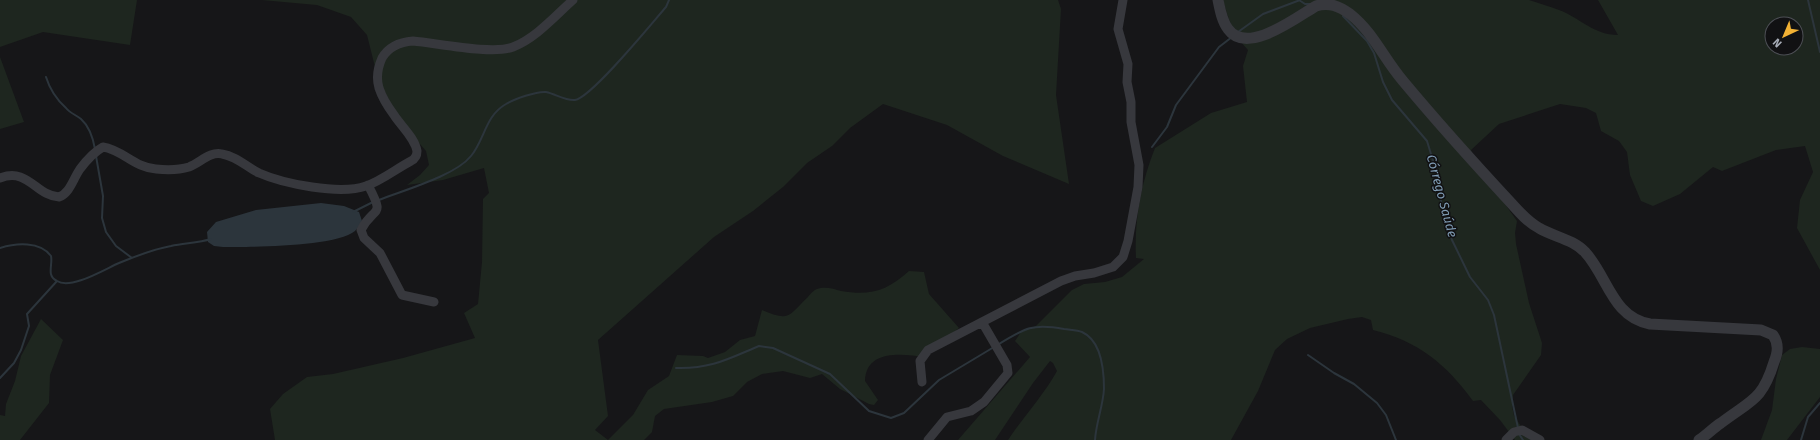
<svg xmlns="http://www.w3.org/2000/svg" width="1820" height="440" font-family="'Fira Sans',sans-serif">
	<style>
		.green { fill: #1e261f; fill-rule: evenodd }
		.water { fill: #2c353c }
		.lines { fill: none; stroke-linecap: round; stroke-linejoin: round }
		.stream { stroke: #2c353c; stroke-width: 2 }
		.minor { stroke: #37383d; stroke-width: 9 }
		.tertiary { stroke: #37383d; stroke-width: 11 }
		.labels { text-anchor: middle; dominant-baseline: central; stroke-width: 3; stroke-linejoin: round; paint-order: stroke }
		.water-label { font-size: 13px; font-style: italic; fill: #7f9bb3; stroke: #111113 }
	</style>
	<rect width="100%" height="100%" fill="#161618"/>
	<path class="green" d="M0 0H137L130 45 43 32 0 47Z
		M262 0H1058L1061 9 1056 95 1069 184 1003 156 947 125 883 104 850 128 832 146 807 163 783 187 753 211 714 237 598 340 608 416 595 430 608 440 633 415 648 390 669 376 677 355 703 356 708 358 725 352 740 340 755 336 762 310C790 322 788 316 808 297 810 294 814 290 817 289 825 286 834 289 841 291 870 296 887 291 909 271L924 272 929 294 959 328 924 357C903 354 866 349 865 381L878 400 874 405 869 404 840 389 822 374 810 378 783 371 762 374 747 382 733 396 712 402 664 409 655 416 652 432 644 440H275L270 409 283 394 307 377 333 374 403 358 475 338 464 313 478 304 482 262 483 199 489 193 484 168 443 180 407 185 420 175 429 165 426 151 400 121 378 79 367 35 351 17 317 5Z
		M1223 0H1529C1538 3 1549 6 1559 10 1580 18 1594 35 1618 35L1598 0H1820V270L1797 228 1800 200 1813 172 1805 146 1776 150 1722 171 1713 167 1680 194 1653 206 1641 201 1630 175 1627 152 1619 141 1601 131 1596 113 1586 108 1560 104 1499 124 1471 150 1475 162 1517 221 1515 233 1516 244 1529 303 1542 343 1541 355 1513 395 1512 406 1514 416 1523 429 1537 440H1515L1500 420 1481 400 1473 401C1446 364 1418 341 1373 330L1371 320 1362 317 1348 319 1310 328 1287 339 1275 350 1258 391 1231 440H1008C1024 416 1043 396 1057 371L1053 363 1050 361 1033 383 995 440H958L1030 357 1015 341 1021 332 1036 326 1072 290 1084 284 1105 282 1122 277 1144 259 1136 258C1134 221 1141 183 1155 148L1211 113 1247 102 1243 66 1248 50C1234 36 1228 19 1223 0ZM1772 24H1796V48H1772Z
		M0 57 24 122 0 129Z
		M41 319 63 340 50 375 49 403 20 440H0V415L5 416 6 404 15 381 21 356Z
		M1802 347 1820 349V397L1787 440H1761L1772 410 1776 379 1782 355 1790 349Z"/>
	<path class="water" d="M321 203 344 206 359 212 362 221C360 224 358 228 355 231 336 247 249 247 223 247L214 246 208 242 207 232 216 222 256 210Z"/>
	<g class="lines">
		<path class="stream" d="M1299 0 1305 4H1310
			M1808 0 1820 52
			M1343 16 1367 41 1374 53 1383 82 1392 100 1427 141 1438 177 1442 209 1452 240 1470 277 1488 300 1494 315 1518 428
			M1238 32 1263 14 1300 0
			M46 77C50 90 56 99 66 108 70 113 76 115 81 119 90 127 93 138 95 149
			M1152 147 1167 127 1176 105 1219 47 1232 37
			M96 156 103 196 102 218 106 232 116 246 132 258
			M379 200C404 190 455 176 471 156 485 139 485 116 506 104 514 99 537 91 546 92 556 94 565 101 575 100 592 97 652 23 666 7L669 0
			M353 212 373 202
			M0 248C16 243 40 241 51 256 53 265 46 276 57 281 71 290 105 269 119 263 136 256 154 249 171 246 184 243 198 243 211 239
			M999 344C1025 328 1033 323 1064 329 1070 330 1077 330 1082 332 1102 341 1104 371 1104 389 1103 406 1096 423 1095 440
			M1308 355 1334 373 1354 384 1377 403 1386 415 1396 440
			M676 368C711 369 728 359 759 346L773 348 830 374 869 411 891 418 904 413 939 380 994 347
			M0 378 14 363 21 350 29 326 27 314 57 281
			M1519 434 1523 440
			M1801 440 1808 417 1820 403"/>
		<path class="minor" d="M0 178C28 167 36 196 59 197 70 193 73 179 80 169 86 161 94 152 103 147 123 150 135 168 156 169 166 170 179 170 189 167 200 163 210 151 222 154 236 156 247 167 259 173 284 184 340 195 366 186 381 181 396 169 411 161 415 159 417 156 417 151 415 138 401 126 394 115 388 107 382 97 379 88 376 78 378 67 382 58 389 46 400 42 413 41 437 43 493 55 513 47 536 38 555 16 573 0
			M368 185C386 219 374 205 361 230L364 238 380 253 402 295 434 302
			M922 382 920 361 928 350 1061 281 1075 276 1094 273 1113 267 1123 257 1128 241 1138 187 1139 165 1131 122V102L1127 82 1128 64 1118 29 1123 0
			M928 440 947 417 971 411 984 402 1008 373 1007 365 982 322
			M1506 440 1514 432 1522 430 1540 440"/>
		<path class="tertiary" d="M1218 0C1220 10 1222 21 1228 29 1247 56 1297 17 1316 6 1329 2 1339 6 1350 14 1373 32 1384 59 1403 81 1438 123 1475 164 1512 204 1520 213 1528 222 1539 228 1554 237 1573 239 1585 252 1608 277 1612 317 1650 324L1761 330 1773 335C1779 344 1778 352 1774 362 1762 401 1751 400 1721 423 1713 428 1707 435 1699 440"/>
	</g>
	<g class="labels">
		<g class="water-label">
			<text transform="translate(1442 196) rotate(75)">Córrego Saúde</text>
		</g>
	</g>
	<g transform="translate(1784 36) rotate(224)"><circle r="19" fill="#111113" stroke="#4d4f55"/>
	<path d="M0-3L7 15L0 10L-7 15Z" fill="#f2b134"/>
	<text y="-6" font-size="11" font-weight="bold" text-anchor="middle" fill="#a8adb8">N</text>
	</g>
</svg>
